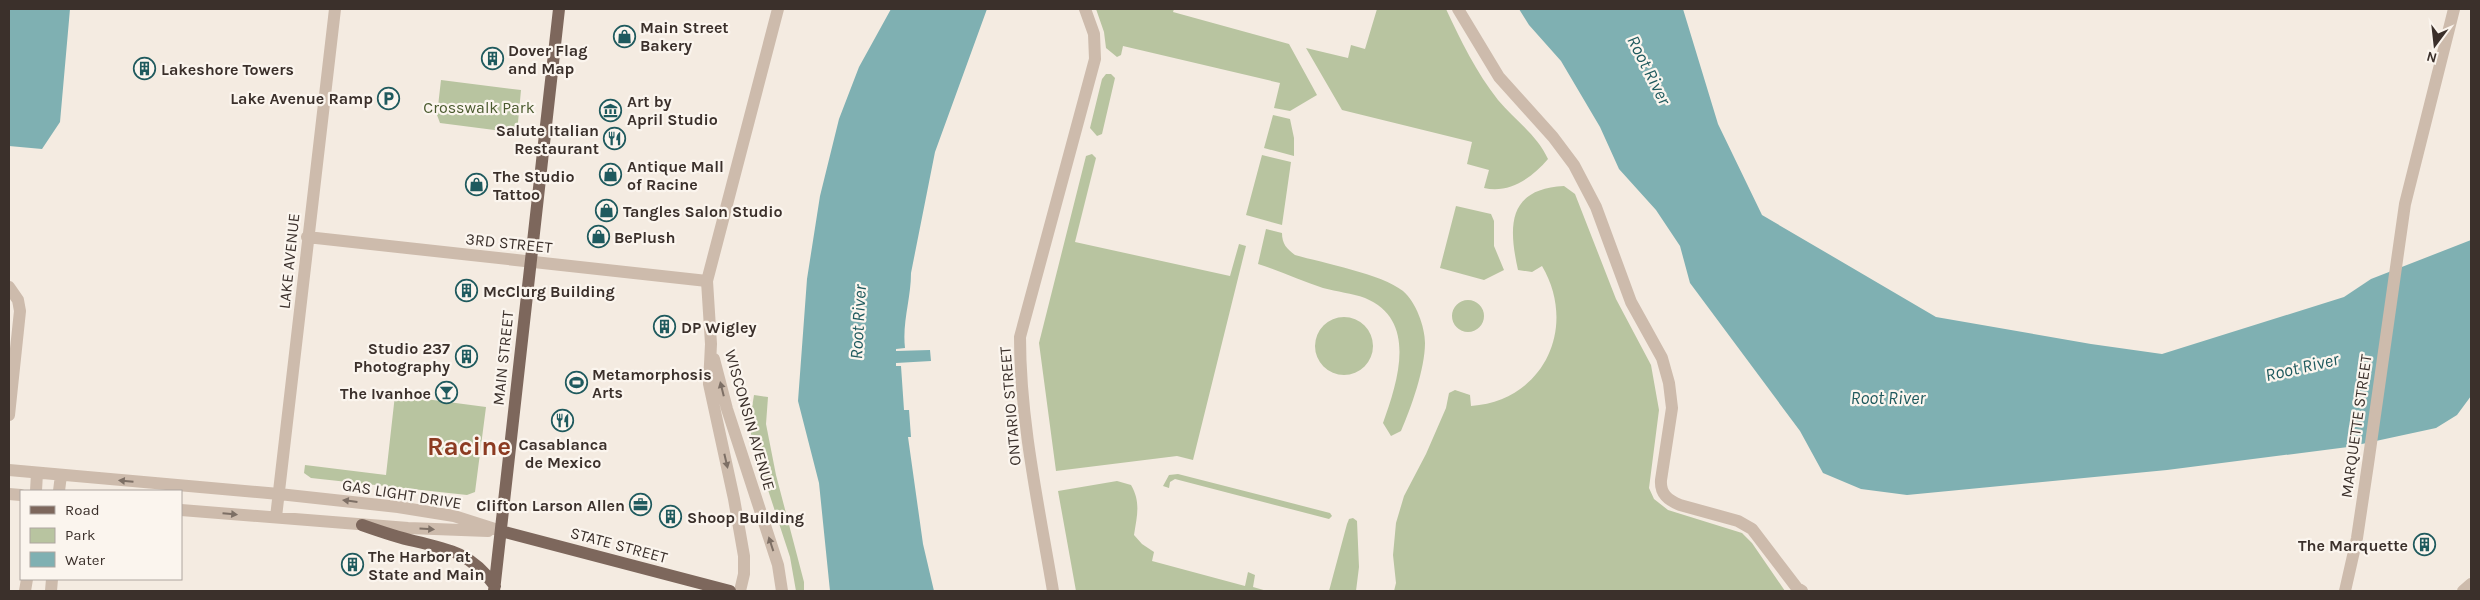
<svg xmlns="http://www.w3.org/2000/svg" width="2480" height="600" font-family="Karla,sans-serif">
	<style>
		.green { fill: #b8c4a0 }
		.water { fill: #7fb0b2 }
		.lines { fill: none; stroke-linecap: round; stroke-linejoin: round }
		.minor { stroke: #cdbbac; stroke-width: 12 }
		.tertiary { stroke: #cdbbac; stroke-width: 12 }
		.primary { stroke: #7d675c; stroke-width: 12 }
		.oneway { fill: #7d6f65 }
		.labels { text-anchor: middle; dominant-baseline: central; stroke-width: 4.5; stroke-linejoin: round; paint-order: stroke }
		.poi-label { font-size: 16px; font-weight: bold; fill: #3b302b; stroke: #fbf5ee; text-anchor: start }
		.park-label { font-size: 16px; fill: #4a5a2e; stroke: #fbf5ee }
		.street-label { font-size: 16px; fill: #3b302b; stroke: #fbf5ee }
		.water-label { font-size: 18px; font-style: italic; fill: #1f5a5e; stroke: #fbf5ee }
		.town-label { font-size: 26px; font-weight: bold; fill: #8c3b22; stroke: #fbf5ee }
	</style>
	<rect width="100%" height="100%" fill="#f4ebe1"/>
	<path class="green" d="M1096 9H1174L1173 12 1289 44 1317 95 1290 111 1274 108 1280 83 1123 46 1121 55 1117 57 1106 48 1104 32Z
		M1377 9H1446C1461 41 1476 72 1498 100 1515 120 1537 135 1548 159 1532 178 1509 194 1484 188L1489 170 1467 164 1472 142 1342 110 1306 48 1348 58 1351 45 1365 49Z
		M1106 74H1111L1115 78 1102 134 1097 136 1090 128 1102 79Z
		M441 80 521 90 517 133 440 123 437 115Z
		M1273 115 1290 119 1294 138V156L1264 148Z
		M1092 154 1096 158 1075 242 1230 276 1239 244 1246 246 1193 460 1177 456 1056 471 1039 343 1086 156Z
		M1262 155 1291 162 1282 225 1246 215Z
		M1564 186 1575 194 1616 299 1651 365 1659 410 1649 488 1654 499 1668 510 1742 533 1752 543 1785 591H1394L1396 583 1393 555 1396 523 1404 496 1426 454 1446 408 1449 393 1455 390 1470 395 1471 406C1544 401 1578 327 1542 266L1532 272 1518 270C1508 225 1508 189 1564 186Z
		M1456 206 1491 214 1494 221V246L1504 270 1484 280 1440 268Z
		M1266 229 1282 233C1282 244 1287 249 1295 255 1323 263 1382 274 1403 291 1416 302 1425 327 1425 343 1425 369 1411 408 1401 431L1391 436 1383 423C1398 381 1418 320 1365 298 1352 293 1337 292 1323 288 1301 281 1280 271 1258 264Z
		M1452 316a16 16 0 1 1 32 0a16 16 0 1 1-32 0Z
		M1315 346a29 29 0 1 1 58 0a29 29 0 1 1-58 0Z
		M395 395 486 407 475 492 467 495 311 478 304 473 305 465 386 475Z
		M754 395 768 397 766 424 776 475 804 582V591H796L790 557 751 438V414Z
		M1178 474 1330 513 1332 516 1329 519 1175 479 1170 482 1169 488 1163 486 1169 475Z
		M1117 481 1131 485C1141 502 1137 516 1134 535L1142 544 1154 552 1152 561 1245 586 1248 572 1255 575 1253 587 1267 591H1076L1058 491Z
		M1353 518 1357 521 1359 567 1356 591H1329L1347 524 1349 519Z"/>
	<path class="water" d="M9 9H70L60 122 42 149 9 146Z
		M891 9H987L935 152 911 273C911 299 902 322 905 348L896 349V351L930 350 931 361 896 363V366H901L904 410H909L911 437H908L923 544 934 591H830L819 483 798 401 807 279 820 196 839 119 859 67Z
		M1519 9H1683L1718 124 1762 215 1936 317 2091 344 2162 354 2344 297 2371 279 2471 240V396L2457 415 2436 428 2348 447 2167 470 1907 495 1861 489 1823 473 1800 431 1690 283 1680 246 1656 210 1619 169 1600 127 1561 61 1529 25Z"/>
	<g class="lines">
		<path class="minor" d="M1458 9 1499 77 1553 137 1574 165 1596 207 1631 302 1662 358 1669 383 1672 408 1661 480C1660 494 1668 500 1680 505L1738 521 1752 529 1797 588 1802 591
			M307 237 707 281
			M9 287 18 300 20 311 9 415
			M9 470 279 494 398 507 454 516 501 531
			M36 491 37 473
			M59 491 61 475
			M9 494 21 495
			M181 510 408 528 488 531
			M276 517 335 9
			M25 591 27 579
			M51 591 52 579
			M1053 591C1039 507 1020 422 1020 337L1095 59 1094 34 1085 9"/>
		<path class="tertiary" d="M714 359 727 409 778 565 782 591
			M740 591 744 574V556L734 499 709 384 711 344 707 281 778 9
			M2345 591 2357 538 2368 464 2405 204 2454 9
			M2463 591 2471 584"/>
		<path class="primary" d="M362 525C379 531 396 537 414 541 450 549 472 554 495 586
			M501 531 730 591
			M494 591 559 9"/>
	</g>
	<defs><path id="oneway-solid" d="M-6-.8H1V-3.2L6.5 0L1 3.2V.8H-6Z" transform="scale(1.25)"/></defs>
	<g class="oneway">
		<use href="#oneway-solid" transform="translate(722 389) rotate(-104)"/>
		<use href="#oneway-solid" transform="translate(726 461) rotate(77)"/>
		<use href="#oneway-solid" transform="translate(126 481) rotate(-175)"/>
		<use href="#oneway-solid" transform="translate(350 501) rotate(-173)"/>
		<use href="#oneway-solid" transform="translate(230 514) rotate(5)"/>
		<use href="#oneway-solid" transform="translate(427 529) rotate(3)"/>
		<use href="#oneway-solid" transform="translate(771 544) rotate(-108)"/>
	</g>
	<defs>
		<symbol id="shop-ring" viewBox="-11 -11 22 22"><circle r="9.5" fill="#fbf5ee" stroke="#1f5a5e" stroke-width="1.5"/><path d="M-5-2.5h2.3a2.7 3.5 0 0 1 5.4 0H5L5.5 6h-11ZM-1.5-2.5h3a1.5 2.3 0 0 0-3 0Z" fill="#1f5a5e"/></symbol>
		<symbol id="building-ring" viewBox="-11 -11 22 22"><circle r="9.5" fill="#fbf5ee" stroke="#1f5a5e" stroke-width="1.5"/><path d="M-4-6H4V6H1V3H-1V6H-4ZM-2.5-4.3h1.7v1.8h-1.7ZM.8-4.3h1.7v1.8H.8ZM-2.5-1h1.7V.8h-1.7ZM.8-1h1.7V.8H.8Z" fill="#1f5a5e"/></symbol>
		<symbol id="parking-ring" viewBox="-11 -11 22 22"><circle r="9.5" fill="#fbf5ee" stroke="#1f5a5e" stroke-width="1.5"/><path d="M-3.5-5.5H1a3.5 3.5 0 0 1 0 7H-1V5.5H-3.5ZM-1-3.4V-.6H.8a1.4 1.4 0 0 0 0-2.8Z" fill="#1f5a5e"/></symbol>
		<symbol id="museum-ring" viewBox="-11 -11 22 22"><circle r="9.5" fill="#fbf5ee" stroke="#1f5a5e" stroke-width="1.5"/><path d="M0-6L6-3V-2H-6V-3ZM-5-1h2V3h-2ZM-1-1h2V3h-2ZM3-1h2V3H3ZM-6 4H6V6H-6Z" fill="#1f5a5e"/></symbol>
		<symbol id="restaurant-ring" viewBox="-11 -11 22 22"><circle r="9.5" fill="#fbf5ee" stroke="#1f5a5e" stroke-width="1.5"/><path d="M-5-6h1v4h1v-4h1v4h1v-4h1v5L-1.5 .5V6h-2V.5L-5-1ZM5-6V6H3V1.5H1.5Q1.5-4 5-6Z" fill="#1f5a5e"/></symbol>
		<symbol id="stadium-ring" viewBox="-11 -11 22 22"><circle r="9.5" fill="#fbf5ee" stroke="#1f5a5e" stroke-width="1.5"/><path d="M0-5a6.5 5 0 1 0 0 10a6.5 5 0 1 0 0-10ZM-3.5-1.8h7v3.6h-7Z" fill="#1f5a5e"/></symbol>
		<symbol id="bar-ring" viewBox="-11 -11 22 22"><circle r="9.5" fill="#fbf5ee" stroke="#1f5a5e" stroke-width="1.5"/><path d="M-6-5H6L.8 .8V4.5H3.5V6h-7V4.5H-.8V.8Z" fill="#1f5a5e"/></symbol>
		<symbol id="office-ring" viewBox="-11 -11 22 22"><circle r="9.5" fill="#fbf5ee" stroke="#1f5a5e" stroke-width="1.5"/><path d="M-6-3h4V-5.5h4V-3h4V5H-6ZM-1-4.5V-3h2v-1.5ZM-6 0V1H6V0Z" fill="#1f5a5e"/></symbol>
	</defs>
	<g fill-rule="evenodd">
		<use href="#shop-ring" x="612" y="24" width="25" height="25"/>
		<use href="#building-ring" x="480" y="46" width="25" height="25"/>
		<use href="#building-ring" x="132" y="56" width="25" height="25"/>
		<use href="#parking-ring" x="376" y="86" width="25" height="25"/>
		<use href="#museum-ring" x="598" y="98" width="25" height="25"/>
		<use href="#restaurant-ring" x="602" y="126" width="25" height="25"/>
		<use href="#shop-ring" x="598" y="162" width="25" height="25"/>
		<use href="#shop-ring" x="464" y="172" width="25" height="25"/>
		<use href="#shop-ring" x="594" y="198" width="25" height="25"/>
		<use href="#shop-ring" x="586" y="224" width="25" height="25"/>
		<use href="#building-ring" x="454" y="278" width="25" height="25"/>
		<use href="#building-ring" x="652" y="314" width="25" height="25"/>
		<use href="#building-ring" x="454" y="344" width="25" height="25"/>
		<use href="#stadium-ring" x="564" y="370" width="25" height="25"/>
		<use href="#bar-ring" x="434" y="380" width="25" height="25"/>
		<use href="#restaurant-ring" x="550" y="408" width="25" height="25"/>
		<use href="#office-ring" x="628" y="492" width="25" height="25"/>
		<use href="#building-ring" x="658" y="504" width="25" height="25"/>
		<use href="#building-ring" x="2412" y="532" width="25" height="25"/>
		<use href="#building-ring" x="340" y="552" width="25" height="25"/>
	</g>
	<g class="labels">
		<g class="poi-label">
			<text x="640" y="27">Main Street<tspan x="640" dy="18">Bakery</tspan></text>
			<text x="508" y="50">Dover Flag<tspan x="508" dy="18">and Map</tspan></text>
			<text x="161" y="69">Lakeshore Towers</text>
			<text x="373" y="98" text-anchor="end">Lake Avenue Ramp</text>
			<text x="627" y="101">Art by<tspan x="627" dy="18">April Studio</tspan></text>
			<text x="599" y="130" text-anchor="end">Salute Italian<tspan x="599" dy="18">Restaurant</tspan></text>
			<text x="627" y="166">Antique Mall<tspan x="627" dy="18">of Racine</tspan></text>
			<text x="493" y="176">The Studio<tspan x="493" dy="18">Tattoo</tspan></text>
			<text x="623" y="211">Tangles Salon Studio</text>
			<text x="614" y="237">BePlush</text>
			<text x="483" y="291">McClurg Building</text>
			<text x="681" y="327">DP Wigley</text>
			<text x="450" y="348" text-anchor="end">Studio 237<tspan x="450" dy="18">Photography</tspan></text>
			<text x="592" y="374">Metamorphosis<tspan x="592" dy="18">Arts</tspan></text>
			<text x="431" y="393" text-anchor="end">The Ivanhoe</text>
			<text x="563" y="444" text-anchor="middle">Casablanca<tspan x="563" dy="18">de Mexico</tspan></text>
			<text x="625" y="505" text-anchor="end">Clifton Larson Allen</text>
			<text x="687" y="517">Shoop Building</text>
			<text x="2408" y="545" text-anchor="end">The Marquette</text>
			<text x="368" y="556">The Harbor at<tspan x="368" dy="18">State and Main</tspan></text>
		</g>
		<g class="park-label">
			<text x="479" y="107">Crosswalk Park</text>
		</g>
		<g class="street-label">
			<text transform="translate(509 243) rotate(6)">3RD STREET</text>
			<text transform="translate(289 261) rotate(-84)">LAKE AVENUE</text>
			<text transform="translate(503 358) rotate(-84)">MAIN STREET</text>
			<text transform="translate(1010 406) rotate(-95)">ONTARIO STREET</text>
			<text transform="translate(750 420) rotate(74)">WISCONSIN AVENUE</text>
			<text transform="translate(2356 426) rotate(-82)">MARQUETTE STREET</text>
			<text transform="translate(402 494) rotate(9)">GAS LIGHT DRIVE</text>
			<text transform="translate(619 545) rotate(15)">STATE STREET</text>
		</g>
		<g class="water-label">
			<text transform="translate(1649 70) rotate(63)">Root River</text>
			<text transform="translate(858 322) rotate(-87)">Root River</text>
			<text transform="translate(2302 367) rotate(-13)">Root River</text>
			<text x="1888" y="398">Root River</text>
		</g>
		<g class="town-label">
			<text x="469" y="446">Racine</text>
		</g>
	</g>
	<rect width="2480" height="600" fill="none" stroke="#3b302b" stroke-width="20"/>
	<rect x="20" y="490" width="162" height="90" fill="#fbf5ee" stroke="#aea6a0"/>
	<rect x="30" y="506" width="25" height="8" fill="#7d675c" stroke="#aea6a0"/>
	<text x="65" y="515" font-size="15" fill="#3b302b">Road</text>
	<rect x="30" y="528" width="25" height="15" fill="#b8c4a0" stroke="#aea6a0"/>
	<text x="65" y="540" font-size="15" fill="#3b302b">Park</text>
	<rect x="30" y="552" width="25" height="15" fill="#7fb0b2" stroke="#aea6a0"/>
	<text x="65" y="565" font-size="15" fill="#3b302b">Water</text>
	<g transform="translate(2435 45) rotate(195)" stroke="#fbf5ee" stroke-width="4" paint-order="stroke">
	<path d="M0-4L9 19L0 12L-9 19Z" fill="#3b302b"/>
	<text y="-8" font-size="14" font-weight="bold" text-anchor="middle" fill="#3b302b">N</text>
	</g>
</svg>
